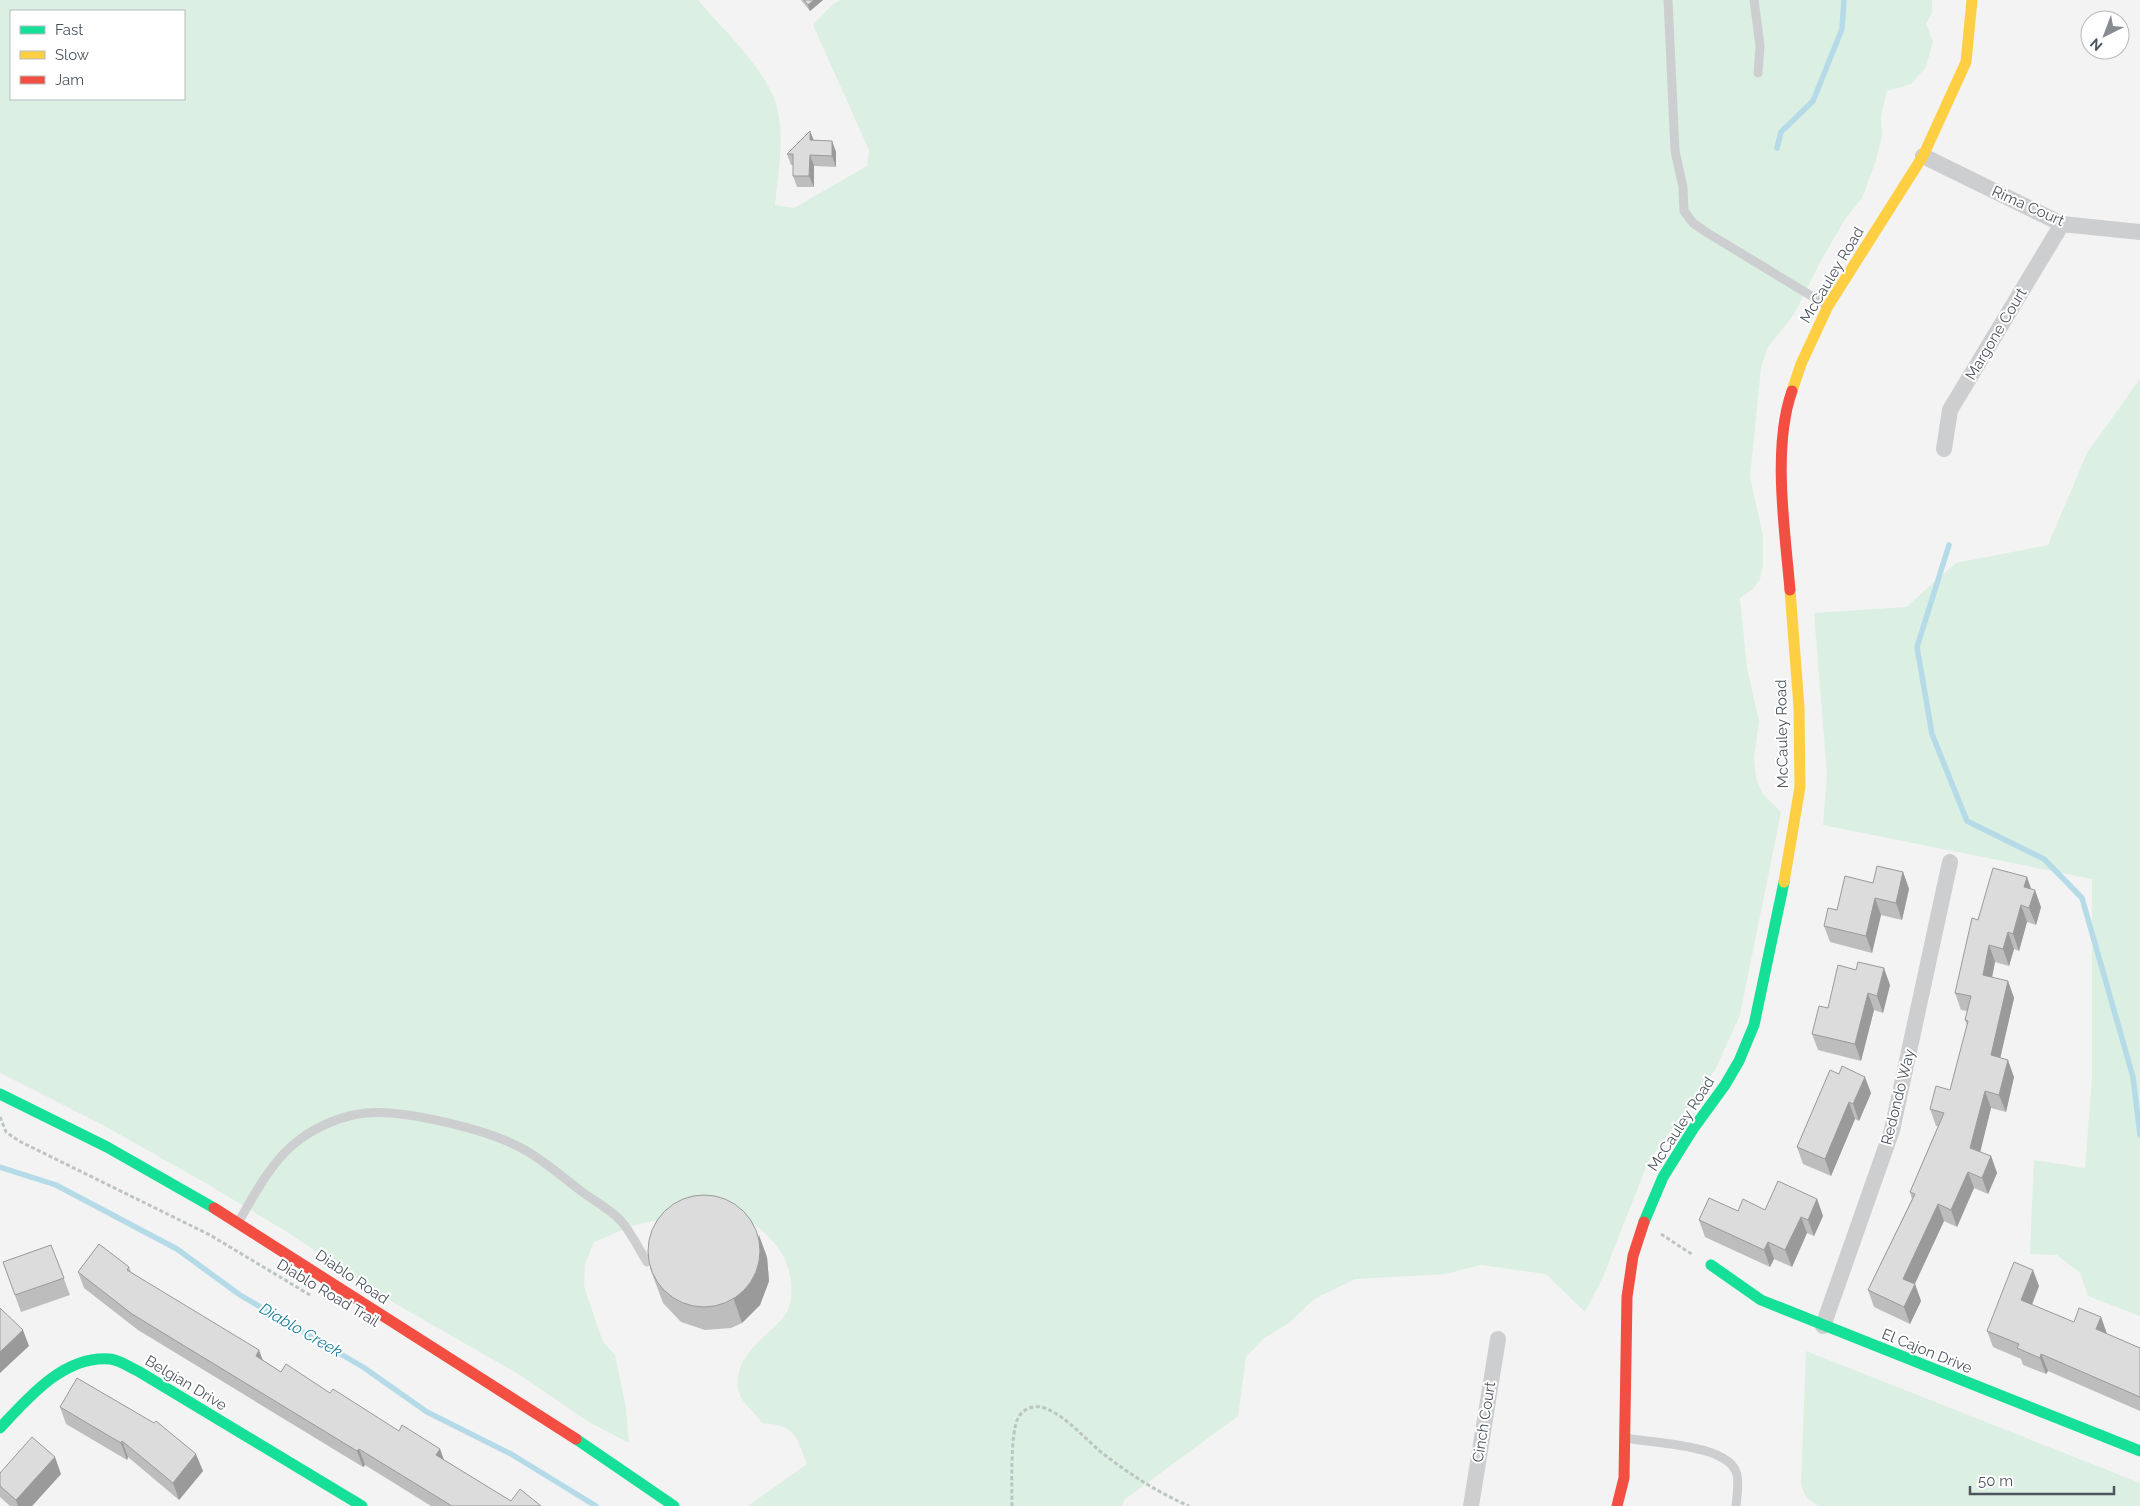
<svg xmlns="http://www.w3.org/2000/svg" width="2140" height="1506" font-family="Raleway,sans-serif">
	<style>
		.green { fill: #dbefe3; fill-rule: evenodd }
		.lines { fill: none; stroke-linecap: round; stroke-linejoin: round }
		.stream { stroke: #b4dbe7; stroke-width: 5.5 }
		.path { stroke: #bdc5c3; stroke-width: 3; stroke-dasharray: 4 2.5; stroke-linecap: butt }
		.lane { stroke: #cdced0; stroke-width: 9 }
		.street { stroke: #cdced0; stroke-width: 16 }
		.fast { stroke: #16e098; stroke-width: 11 }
		.slow { stroke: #ffcf43; stroke-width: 11 }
		.jam { stroke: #f24e42; stroke-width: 11 }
		.wall { fill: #bdbdbe }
		.shaded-wall { fill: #9a9a9b }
		.building { fill: #dcdcdd; stroke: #9a9a9b }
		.labels { text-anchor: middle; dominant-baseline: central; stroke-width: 4; stroke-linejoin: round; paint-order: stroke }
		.street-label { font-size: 15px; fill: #4c545d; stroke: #fff }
		.water-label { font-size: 16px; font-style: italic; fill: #1e7f9d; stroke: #fff }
	</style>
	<rect width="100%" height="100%" fill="#f3f3f3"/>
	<path class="green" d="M0 0H698C723 30 762 65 775 101 786 132 778 173 775 205L794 208 867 166 869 150 813 25 833 4 840 0H1932V13L1926 24 1933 41 1926 67 1911 84 1887 91 1881 116 1882 136 1876 160 1862 198 1845 219 1822 259 1794 314 1768 347 1761 368 1750 477 1763 536V565L1760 579 1753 589 1740 598 1747 668 1759 721 1754 758 1756 778 1763 794 1781 812 1740 1015 1715 1070 1648 1162 1603 1277 1585 1312 1546 1274 1481 1265 1445 1274 1355 1279 1314 1299 1289 1323 1264 1338 1246 1357 1238 1416 1124 1500 1122 1506H748L807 1464C796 1435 795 1425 762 1423 750 1404 732 1400 739 1372 746 1343 783 1327 789 1307 795 1288 790 1268 781 1252 774 1242 765 1232 755 1225 733 1210 661 1217 636 1225 621 1230 607 1237 594 1242L585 1264 584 1287 603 1342 615 1355 626 1408 629 1443 589 1422 520 1375 389 1300 287 1232 209 1185 103 1125 0 1073ZM11 11H184V99H11Z
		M2140 379V1316L2088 1296 2080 1273 2057 1255 2030 1254 2034 1160 2085 1168 2092 1078V879L1823 825 1827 774 1814 613 1906 607 1956 563 2048 545 2087 453Z
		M1806 1351 2140 1483V1506H1820C1808 1501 1804 1496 1801 1484Z"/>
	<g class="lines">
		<path class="stream" d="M1777 148 1781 132 1813 101 1842 29 1844 0
			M1949 545 1917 647 1932 734 1967 821 2044 859 2082 898 2133 1077 2140 1135
			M0 1167 56 1185 177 1249 240 1295 363 1367 427 1412 511 1454 596 1506"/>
		<path class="path" d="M0 1117 6 1132 19 1141 210 1235 310 1295
			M1661 1234 1693 1255
			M1012 1506C1012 1487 1010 1434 1018 1418 1024 1407 1037 1404 1047 1409 1068 1418 1084 1438 1101 1452 1129 1474 1157 1492 1189 1506"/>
		<path class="lane" d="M1668 0 1675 151 1683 187 1684 211 1693 223 1706 232 1828 306
			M1754 0 1760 46 1758 73
			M239 1221C256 1192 272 1160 299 1140 317 1126 344 1115 366 1113 404 1109 490 1130 523 1149 544 1160 562 1177 581 1191 594 1201 610 1209 621 1221 631 1232 639 1249 647 1262
			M1625 1438C1651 1443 1731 1444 1737 1475 1739 1485 1737 1496 1736 1506"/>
		<path class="street" d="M1923 156 2062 224 2140 232
			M1944 449 1950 410 2062 224
			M1823 1326 1892 1130 1950 862
			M1471 1506 1498 1339"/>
		<path class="fast" d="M0 1094 107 1147 214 1208
			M1644 1222 1663 1177 1693 1129 1725 1085 1739 1061 1754 1025 1784 882
			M1711 1265 1761 1300 2140 1451
			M0 1428C28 1398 64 1355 110 1359 120 1360 129 1367 138 1371L362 1506
			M576 1439 674 1506"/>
		<path class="slow" d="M1792 391 1801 364 1828 306 1923 156 1966 62 1972 0
			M1784 882 1800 787 1799 707 1790 590"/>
		<path class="jam" d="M1790 590C1785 531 1772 447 1792 391
			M214 1208 576 1439
			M1617 1506 1624 1478 1627 1297 1633 1256 1644 1222"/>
	</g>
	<path class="wall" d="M801 0H823L810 11Z
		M814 140 832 141 836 152V167L814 166V187H797L793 176V165H791L787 154Z
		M1903 872 1909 889 1902 920 1881 915 1872 953 1830 942 1824 926 1837 910 1873 883Z
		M2031 889 2041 907 2036 925 2027 922 2019 951 2014 949 2009 966 1995 962 1992 978 2008 981 2014 998 2000 1058 2014 1077 2006 1112 1991 1108 1980 1152 1991 1156 1997 1173 1988 1194 1974 1188 1957 1227 1944 1221 1915 1284 1921 1301 1910 1324 1874 1307 1868 1290 1912 1199 1910 1192 1938 1126H1936L1930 1109 1950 1090 1967 1025 1965 1020 1967 1011 1961 1010 1955 993 1978 920Z
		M1890 985 1883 1013 1874 1010 1861 1061 1818 1050 1812 1034 1828 1008Z
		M1830 1070 1871 1093 1859 1121 1855 1119 1831 1176 1803 1164 1797 1147Z
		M1817 1199 1823 1216 1814 1236 1807 1233 1792 1267 1774 1259 1770 1267 1705 1237 1699 1220 1738 1211 1765 1210Z
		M51 1245 70 1295 21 1312 3 1262Z
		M767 1257 769 1281 760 1305 742 1323 731 1328 705 1330 681 1322 663 1303 650 1268Z
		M129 1267 131 1272 281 1372 330 1393 399 1431 440 1449 444 1460 511 1501 541 1506H431L365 1465 363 1467 138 1330 84 1288 78 1272Z
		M2039 1286 2032 1305 2074 1322 2101 1317 2107 1334 2140 1348V1411L2048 1371 2046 1374 2023 1365 2021 1359 1993 1347 1987 1331Z
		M60 1407 203 1471 179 1500 128 1457 127 1460 66 1424Z
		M0 1473 61 1474 32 1506H10L0 1497Z"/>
	<path class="shaded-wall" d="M814 0H823L810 11 808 5Z
		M810 131 815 143 810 140Z
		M832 141 836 152V167L832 156Z
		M810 155 814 166V187L809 176Z
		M1903 872 1909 889 1902 920 1896 903Z
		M2027 877 2033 894 2024 887Z
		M2035 890 2041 907 2036 925 2029 908Z
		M1875 898 1881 915 1872 953 1866 936Z
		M2021 905 2027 922 2019 951 2013 934Z
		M2008 932 2014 949 2009 966 2003 949Z
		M1989 945 1995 962 1989 992 1983 975Z
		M1884 968 1890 985 1883 1013 1877 996Z
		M2008 981 2014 998 1997 1072 1991 1055Z
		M1868 993 1874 1010 1861 1061 1855 1044Z
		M2008 1060 2014 1077 2006 1112 1999 1095Z
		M1865 1077 1871 1093 1859 1121 1853 1104Z
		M1985 1091 1991 1108 1977 1165 1970 1148Z
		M1849 1102 1855 1119 1831 1176 1825 1159Z
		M1991 1156 1997 1173 1988 1194 1982 1178Z
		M1968 1172 1974 1188 1957 1227 1951 1210Z
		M1817 1199 1823 1216 1814 1236 1808 1220Z
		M1938 1204 1944 1221 1909 1296 1903 1279Z
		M1801 1217 1807 1233 1792 1267 1785 1250Z
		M759 1235 767 1257 769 1281 760 1305 742 1323 734 1300Z
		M1768 1242 1774 1259 1770 1267 1764 1250Z
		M2033 1270 2039 1286 2027 1317 2021 1300Z
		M1915 1284 1921 1301 1910 1324 1904 1307Z
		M2101 1317 2107 1334 2102 1346 2096 1329Z
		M23 1330 29 1346 0 1373V1352Z
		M259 1350 265 1366 256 1356Z
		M2041 1354 2048 1371 2046 1374 2040 1358Z
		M122 1441 128 1457 127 1460 121 1443Z
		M359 1449 365 1465 363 1467 357 1451Z
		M440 1449 446 1466 436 1455Z
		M196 1454 203 1471 179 1500 173 1483Z
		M55 1457 61 1474 32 1506H18L16 1500Z"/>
	<path class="building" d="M804 0H814L808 5Z
		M810 131V140L832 141V156L810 155 809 176H793V154H787Z
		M1877 866 1903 872 1896 903 1875 898 1866 936 1824 926 1828 908 1837 910 1845 876 1873 883Z
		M1993 868 2027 877 2024 887 2035 890 2029 908 2021 905 2013 934 2008 932 2003 949 1989 945 1983 975 2008 981 1991 1055 2008 1060 1999 1095 1985 1091 1970 1148 1991 1156 1982 1178 1968 1172 1951 1210 1938 1204 1903 1279 1915 1284 1904 1307 1868 1290 1915 1194 1910 1192 1944 1113 1930 1109 1936 1086 1950 1090 1968 1021 1965 1020 1971 996 1955 993 1972 918 1978 920Z
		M1858 962 1884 968 1877 996 1868 993 1855 1044 1812 1034 1819 1006 1828 1008 1838 965 1856 970Z
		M1842 1066 1865 1077 1853 1104 1849 1102 1825 1159 1797 1147 1830 1070 1839 1074Z
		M1778 1181 1817 1199 1808 1220 1801 1217 1785 1250 1768 1242 1764 1250 1699 1220 1709 1198 1738 1211 1743 1199 1765 1210Z
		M648 1251a56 56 0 1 1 112 0a56 56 0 1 1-112 0Z
		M99 1244 129 1267 127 1270 259 1350 256 1356 281 1372 286 1364 330 1393 333 1389 399 1431 402 1425 440 1449 436 1455 511 1501 520 1489 541 1506H452L359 1449 357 1451 132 1314 78 1272Z
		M51 1245 64 1278 15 1295 3 1262Z
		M2014 1262 2033 1270 2021 1300 2074 1322 2079 1308 2101 1317 2096 1329 2140 1348V1397L2041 1354 2040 1358 2017 1348 2019 1344 1987 1331Z
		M0 1308 23 1330 0 1352Z
		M77 1378 154 1423 156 1421 196 1454 173 1483 122 1441 121 1443 60 1407Z
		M32 1437 55 1457 16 1500 0 1486V1473Z"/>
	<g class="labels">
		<g class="street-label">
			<text transform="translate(2028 206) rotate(24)">Rima Court</text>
			<text transform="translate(1832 275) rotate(-59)">McCauley Road</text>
			<text transform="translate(1996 334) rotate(-59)">Margone Court</text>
			<text transform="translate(1782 734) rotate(-91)">McCauley Road</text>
			<text transform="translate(1898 1097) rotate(-76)">Redondo Way</text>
			<text transform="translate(1681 1124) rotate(-57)">McCauley Road</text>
			<text transform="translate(352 1277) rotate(34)">Diablo Road</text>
			<text transform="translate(328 1293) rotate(31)">Diablo Road Trail</text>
			<text transform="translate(1927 1351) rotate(22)">El Cajon Drive</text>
			<text transform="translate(186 1383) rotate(31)">Belgian Drive</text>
			<text transform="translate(1484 1422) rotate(-81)">Cinch Court</text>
		</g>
		<g class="water-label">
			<text transform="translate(301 1330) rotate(30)">Diablo Creek</text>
		</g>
	</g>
	<rect x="10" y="10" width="175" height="90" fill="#ffffff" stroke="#b7bbbe"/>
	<rect x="20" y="26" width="25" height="8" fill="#16e098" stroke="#b7bbbe"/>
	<text x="55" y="35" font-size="15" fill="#4c545d">Fast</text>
	<rect x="20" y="51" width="25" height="8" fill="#ffcf43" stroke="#b7bbbe"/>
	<text x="55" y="60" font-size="15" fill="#4c545d">Slow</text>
	<rect x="20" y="76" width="25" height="8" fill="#f24e42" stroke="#b7bbbe"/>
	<text x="55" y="85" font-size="15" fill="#4c545d">Jam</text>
	<g transform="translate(2105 35) rotate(222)"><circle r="24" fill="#ffffff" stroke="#b7bbbe"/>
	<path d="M0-4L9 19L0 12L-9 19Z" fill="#868c92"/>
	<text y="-8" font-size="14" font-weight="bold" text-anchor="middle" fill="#4c545d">N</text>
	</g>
	<path d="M1970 1486v8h144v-8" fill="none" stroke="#4c545d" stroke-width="2.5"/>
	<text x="1978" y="1486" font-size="15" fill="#4c545d" stroke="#ffffff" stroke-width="4" paint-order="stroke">50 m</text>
</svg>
